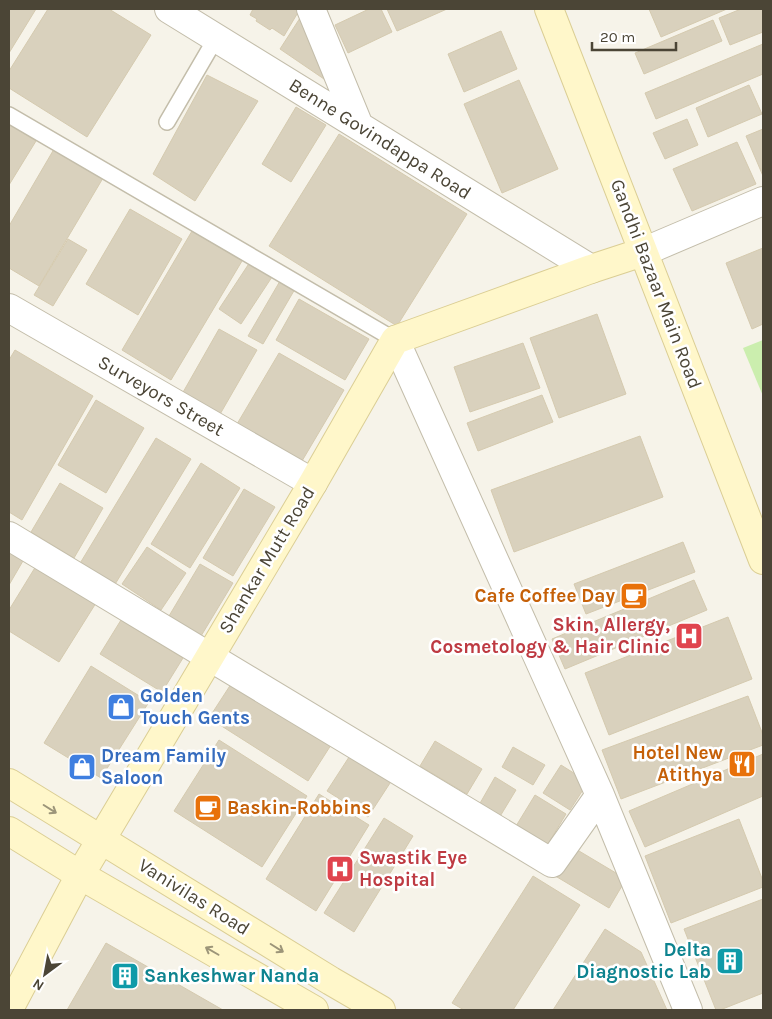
<svg xmlns="http://www.w3.org/2000/svg" width="772" height="1019" font-family="Karla,sans-serif">
	<style>
		.green { fill: #cbeeae }
		.building { fill: #d9d1bd; stroke: #d5caaf }
		.lines { fill: none; stroke-linecap: round; stroke-linejoin: round }
		.lane-casing { stroke: #c3bdaa; stroke-width: 18 }
		.street-casing { stroke: #c3bdaa; stroke-width: 30 }
		.secondary-casing { stroke: #dbce94; stroke-width: 30 }
		.lane { stroke: #fff; stroke-width: 15 }
		.street { stroke: #fff; stroke-width: 28 }
		.secondary { stroke: #fff7ca; stroke-width: 28 }
		.oneway { stroke: #9c9579 }
		.labels { text-anchor: middle; dominant-baseline: central; stroke-width: 5; stroke-linejoin: round; paint-order: stroke }
		.street-label { font-size: 19px; fill: #4b4536; stroke: #fff }
		.food-label { font-size: 19px; font-weight: bold; fill: #c56008; stroke: #fff; text-anchor: end }
		.health-label { font-size: 19px; font-weight: bold; fill: #be3a42; stroke: #fff; text-anchor: end }
		.shop-label { font-size: 19px; font-weight: bold; fill: #366cbe; stroke: #fff; text-anchor: start }
		.culture-label { font-size: 19px; font-weight: bold; fill: #0d838f; stroke: #fff; text-anchor: end }
	</style>
	<rect width="100%" height="100%" fill="#f6f3e9"/>
	<path class="green" d="M763 340V396L743 348Z"/>
	<path class="building" d="M9 9H36L9 53Z
		M48 9H109L151 35 87 137 9 88V71Z
		M253 9H300L284 36 272 28 270 30 256 21 257 19 250 15Z
		M369 9H381L392 32 348 53 335 25Z
		M387 9H447L397 31Z
		M649 9H727L661 37Z
		M741 9H763V32L730 45 719 18Z
		M300 18 327 71 324 79 280 49Z
		M713 20 722 41 644 74 635 53Z
		M501 31 517 69 464 92 448 54Z
		M763 44V74L656 119 645 93Z
		M207 75 258 101 195 201 153 174Z
		M519 80 558 169 502 193 464 104Z
		M749 85 762 114 708 137 696 108Z
		M296 107 326 125 291 182 262 164Z
		M687 119 698 145 665 159 653 133Z
		M9 124 36 141 9 185Z
		M763 129V176L746 136Z
		M339 134 467 214 397 326 269 246Z
		M737 142 756 184 692 211 673 169Z
		M57 144 106 173 39 286 9 268V226Z
		M130 209 182 239 138 315 86 284Z
		M192 231 242 261 171 380 122 350Z
		M68 239 87 250 53 306 34 295Z
		M763 248V324L752 329 726 263Z
		M250 262 272 277 241 324 219 309Z
		M280 281 295 289 263 344 248 336Z
		M299 299 369 339 345 380 276 340Z
		M597 314 626 394 559 418 530 338Z
		M219 329 257 350 219 416 182 394Z
		M523 343 540 388 470 412 454 367Z
		M15 350 93 396 22 520 9 512V360Z
		M279 353 344 390 302 461 237 424Z
		M542 395 553 422 478 451 467 423Z
		M96 400 144 428 106 493 58 465Z
		M640 436 663 497 514 552 491 490Z
		M156 438 191 459 114 586 79 565Z
		M201 463 240 488 190 568 151 544Z
		M60 483 103 508 74 558 31 532Z
		M244 489 275 507 233 576 203 558Z
		M683 542 695 572 586 614 574 584Z
		M9 544 27 554 9 585Z
		M147 547 186 573 161 610 122 584Z
		M200 564 233 583 198 641 166 621Z
		M36 566 96 603 59 662 9 631V610Z
		M694 580 707 610 565 669 552 639Z
		M728 617 752 679 609 735 585 673Z
		M121 620 183 658 162 692 100 654Z
		M91 666 149 702 101 778 44 743Z
		M233 681 331 745 308 781 209 718Z
		M748 696 763 735V745L621 799 602 750Z
		M219 740 307 796 262 867 174 811Z
		M435 741 482 769 467 794 420 766Z
		M513 747 545 765 533 785 502 767Z
		M351 754 392 780 368 817 327 791Z
		M763 754V796L645 847 629 811Z
		M561 765 588 782 570 810 543 793Z
		M495 777 516 790 496 823 475 812Z
		M319 794 369 825 316 911 266 879Z
		M535 795 566 814 545 849 513 831Z
		M384 818 413 836 354 932 324 913Z
		M739 819 763 881V887L671 923 645 856Z
		M569 845 626 879 609 908 552 874Z
		M533 876 580 905 513 1010H464L452 1003Z
		M763 899V993L720 1010H716L684 929Z
		M605 929 641 952 667 1010H553Z
		M106 943 223 1010H67Z"/>
	<g class="lines">
		<defs>
			<path id="lane" d="M9 115 395 340
				M167 122 216 38"/>
			<path id="street" d="M169 9 591 269
				M311 9 359 126
				M643 252 763 201
				M9 308 313 483
				M395 340 600 795 688 1010
				M9 536 552 863 600 795"/>
			<path id="secondary" d="M549 9 763 560
				M9 783 331 981 381 1010
				M9 831 80 875 314 1010
				M9 1009 80 875 313 483 395 340 591 269 643 252"/>
		</defs>
		<use href="#lane" class="lane-casing"/>
		<use href="#street" class="street-casing"/>
		<use href="#secondary" class="secondary-casing"/>
		<use href="#lane" class="lane"/>
		<use href="#street" class="street"/>
		<use href="#secondary" class="secondary"/>
	</g>
	<defs><path id="oneway-shaft" d="M-6 0H5M1.5-3L5.5 0L1.5 3" fill="none" stroke-width="1.6" stroke-linecap="round" stroke-linejoin="round" transform="scale(1.25)"/></defs>
	<g class="oneway">
		<use href="#oneway-shaft" transform="translate(50 809) rotate(32)"/>
		<use href="#oneway-shaft" transform="translate(277 948) rotate(32)"/>
		<use href="#oneway-shaft" transform="translate(212 951) rotate(-150)"/>
	</g>
	<defs>
		<symbol id="cafe-square" viewBox="-11 -11 22 22"><rect x="-9" y="-9" width="18" height="18" rx="4" fill="#e8710a" stroke="#fff"/><path d="M-5.5-4.5H6V0H3Q3 3.5 0 3.5H-2.5Q-5.5 3.5-5.5 0ZM3-3.2v2h1.7v-2ZM-6 4.5H4V6H-6Z" fill="#fff"/></symbol>
		<symbol id="hospital-square" viewBox="-11 -11 22 22"><rect x="-9" y="-9" width="18" height="18" rx="4" fill="#e0444e" stroke="#fff"/><path d="M-5-5h3v3.5h4V-5h3V5h-3V1.5h-4V5h-3Z" fill="#fff"/></symbol>
		<symbol id="shop-square" viewBox="-11 -11 22 22"><rect x="-9" y="-9" width="18" height="18" rx="4" fill="#3f7fe0" stroke="#fff"/><path d="M-5-2.5h2.3a2.7 3.5 0 0 1 5.4 0H5L5.5 6h-11ZM-1.5-2.5h3a1.5 2.3 0 0 0-3 0Z" fill="#fff"/></symbol>
		<symbol id="restaurant-square" viewBox="-11 -11 22 22"><rect x="-9" y="-9" width="18" height="18" rx="4" fill="#e8710a" stroke="#fff"/><path d="M-5-6h1v4h1v-4h1v4h1v-4h1v5L-1.5 .5V6h-2V.5L-5-1ZM5-6V6H3V1.5H1.5Q1.5-4 5-6Z" fill="#fff"/></symbol>
		<symbol id="building-square" viewBox="-11 -11 22 22"><rect x="-9" y="-9" width="18" height="18" rx="4" fill="#0f9aa8" stroke="#fff"/><path d="M-4-6H4V6H1V3H-1V6H-4ZM-2.5-4.3h1.7v1.8h-1.7ZM.8-4.3h1.7v1.8H.8ZM-2.5-1h1.7V.8h-1.7ZM.8-1h1.7V.8H.8Z" fill="#fff"/></symbol>
	</defs>
	<g fill-rule="evenodd">
		<use href="#cafe-square" x="618" y="580" width="32" height="32"/>
		<use href="#hospital-square" x="673" y="620" width="32" height="32"/>
		<use href="#shop-square" x="105" y="691" width="32" height="32"/>
		<use href="#restaurant-square" x="726" y="748" width="32" height="32"/>
		<use href="#shop-square" x="66" y="751" width="32" height="32"/>
		<use href="#cafe-square" x="192" y="792" width="32" height="32"/>
		<use href="#hospital-square" x="324" y="853" width="32" height="32"/>
		<use href="#building-square" x="714" y="945" width="32" height="32"/>
		<use href="#building-square" x="109" y="960" width="32" height="32"/>
	</g>
	<g class="labels">
		<g class="street-label">
			<text transform="translate(380 139) rotate(32)">Benne Govindappa Road</text>
			<text transform="translate(656 284) rotate(69)">Gandhi Bazaar Main Road</text>
			<text transform="translate(161 396) rotate(30)">Surveyors Street</text>
			<text transform="translate(267 560) rotate(-59)">Shankar Mutt Road</text>
			<text transform="translate(194 897) rotate(32)">Vanivilas Road</text>
		</g>
		<g class="food-label">
			<text x="615" y="596">Cafe Coffee Day</text>
			<text x="723" y="753">Hotel New<tspan x="723" dy="22">Atithya</tspan></text>
			<text x="227" y="808" text-anchor="start">Baskin-Robbins</text>
		</g>
		<g class="health-label">
			<text x="670" y="625">Skin, Allergy,<tspan x="670" dy="22">Cosmetology &amp; Hair Clinic</tspan></text>
			<text x="359" y="858" text-anchor="start">Swastik Eye<tspan x="359" dy="22">Hospital</tspan></text>
		</g>
		<g class="shop-label">
			<text x="140" y="696">Golden<tspan x="140" dy="22">Touch Gents</tspan></text>
			<text x="101" y="756">Dream Family<tspan x="101" dy="22">Saloon</tspan></text>
		</g>
		<g class="culture-label">
			<text x="711" y="950">Delta<tspan x="711" dy="22">Diagnostic Lab</tspan></text>
			<text x="144" y="976" text-anchor="start">Sankeshwar Nanda</text>
		</g>
	</g>
	<rect width="772" height="1019" fill="none" stroke="#4b4536" stroke-width="20"/>
	<g transform="translate(45 974) rotate(212)" stroke="#ffffff" stroke-width="4" paint-order="stroke">
	<path d="M0-4L9 19L0 12L-9 19Z" fill="#4b4536"/>
	<text y="-8" font-size="14" font-weight="bold" text-anchor="middle" fill="#4b4536">N</text>
	</g>
	<path d="M592 42v8h84v-8" fill="none" stroke="#4b4536" stroke-width="2.5"/>
	<text x="600" y="42" font-size="15" fill="#4b4536" stroke="#ffffff" stroke-width="4" paint-order="stroke">20 m</text>
</svg>
